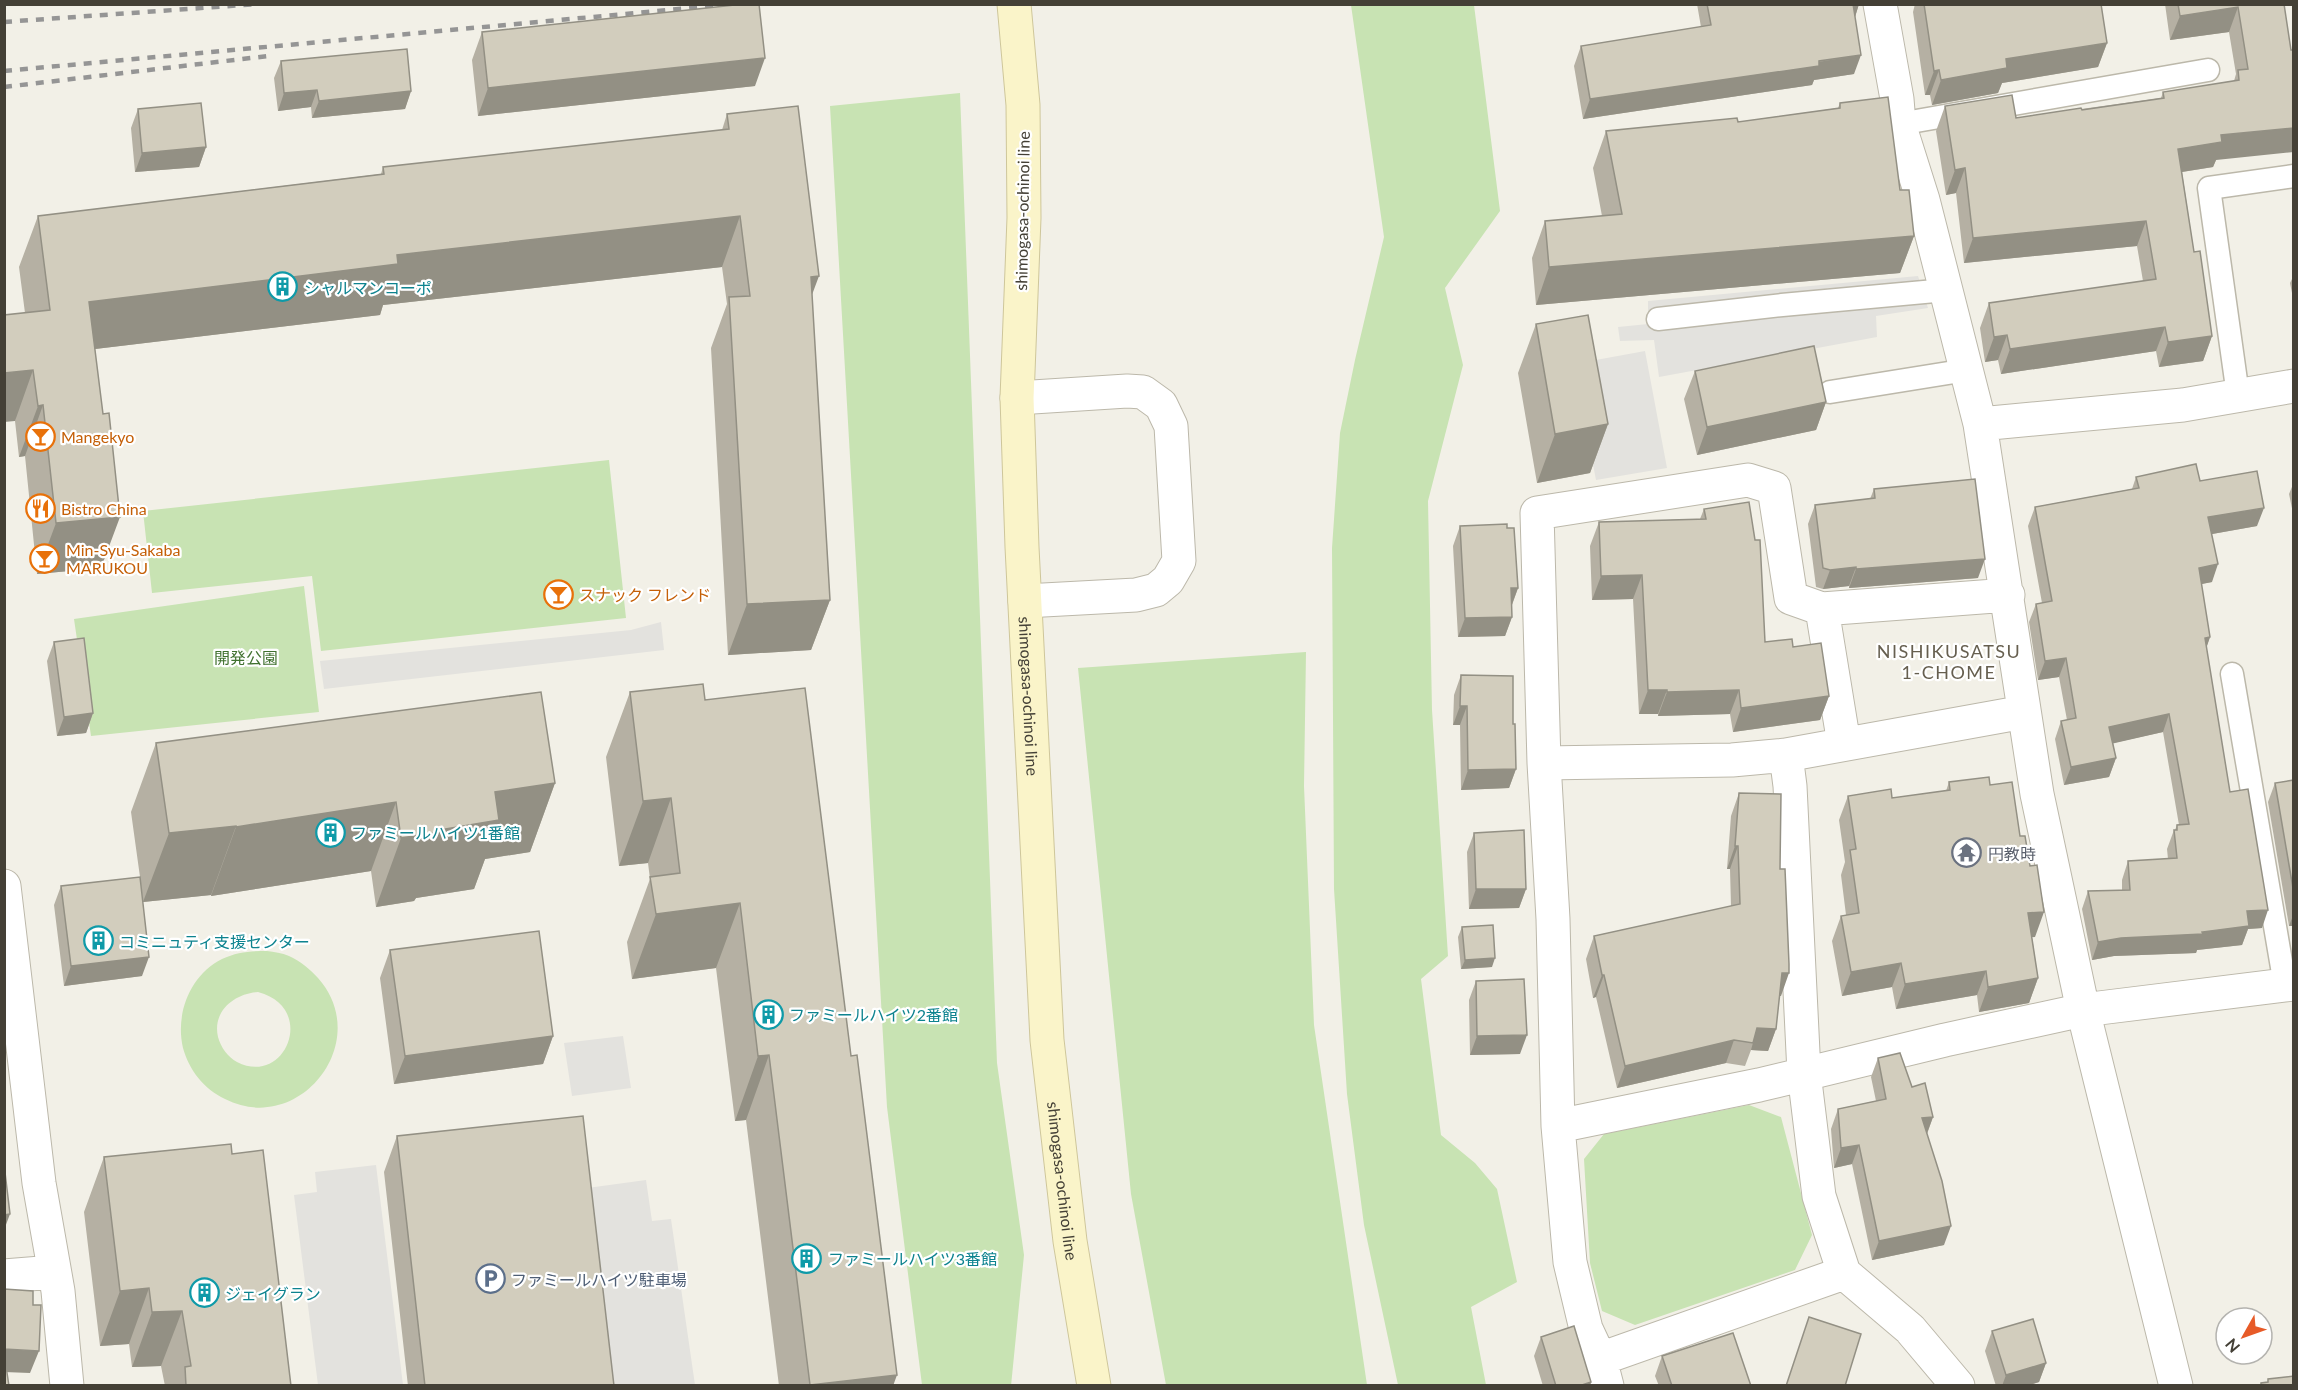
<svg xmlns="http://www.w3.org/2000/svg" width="2298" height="1390" font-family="Lato,'Noto Sans JP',sans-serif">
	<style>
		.green { fill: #c8e3b3; fill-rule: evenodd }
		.parking { fill: #e3e2de }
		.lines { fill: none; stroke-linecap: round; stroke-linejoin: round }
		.service-casing { stroke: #bcb8aa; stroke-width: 25 }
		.minor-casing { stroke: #bcb8aa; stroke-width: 35 }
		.secondary-casing { stroke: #cec69a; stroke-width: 35 }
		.service { stroke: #fff; stroke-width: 22 }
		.minor { stroke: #fff; stroke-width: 33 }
		.secondary { stroke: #faf4c9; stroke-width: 33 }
		.rail { stroke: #959595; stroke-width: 4.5; stroke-dasharray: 8 8; stroke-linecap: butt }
		.wall { fill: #b5b0a3 }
		.shaded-wall { fill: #939084 }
		.building { fill: #d2cdbd; stroke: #939084; stroke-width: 1.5 }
		.labels { text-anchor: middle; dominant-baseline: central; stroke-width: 4.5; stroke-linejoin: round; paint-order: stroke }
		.street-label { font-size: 16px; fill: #444036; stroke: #fff }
		.culture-label { font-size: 16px; fill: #0d838f; stroke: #fff; text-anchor: start }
		.food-label { font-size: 16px; fill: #c56008; stroke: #fff; text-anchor: start }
		.park-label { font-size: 16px; fill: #40712f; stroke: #fff }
		.worship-label { font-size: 16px; fill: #5b616d; stroke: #fff; text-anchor: start }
		.service-label { font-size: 16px; fill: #4e5e75; stroke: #fff; text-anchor: start }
		.neighbourhood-label { font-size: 18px; letter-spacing: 1.5px; fill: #665f4f; stroke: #fff }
	</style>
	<rect width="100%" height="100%" fill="#f2f0e7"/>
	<path class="green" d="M1351 5H1474L1500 211 1445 288 1463 365 1428 501 1432 710 1448 956 1421 979 1441 1135 1475 1163 1497 1189 1517 1282 1471 1307 1486 1385H1398L1364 1225 1347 1094 1334 889 1332 548 1340 433 1355 360 1384 237Z
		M960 93 997 1063 1024 1255 1011 1386 922 1385 887 1107 830 106Z
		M609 460 626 618 321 651 312 576 152 593 143 511Z
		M304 586 319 712 91 736 74 619Z
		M1306 652 1304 786 1314 1025 1367 1385H1166L1131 1194 1078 668Z
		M267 951C274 952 282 953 289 956 300 961 310 969 318 978 374 1041 300 1137 225 1099 204 1089 189 1070 183 1048 175 1014 190 975 222 959 237 952 251 951 267 951ZM258 992C318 1008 285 1087 237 1062 228 1057 221 1048 218 1037 212 1011 235 993 258 992Z
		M1749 1105 1781 1117 1812 1235 1795 1270 1635 1325 1602 1311 1590 1263 1584 1159 1604 1134Z"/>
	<path class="parking" d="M1918 276 1928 308 1876 316 1877 337 1659 377 1654 340 1620 341 1618 327 1648 324V301Z
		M1645 351 1667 468 1596 480 1574 364Z
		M661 622 664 650 324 689 320 661 631 630Z
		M623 1036 631 1088 572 1096 564 1043Z
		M376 1165 403 1385H318L294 1195 317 1192 315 1172Z
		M646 1180 652 1221 671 1219 695 1385H609L580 1189Z"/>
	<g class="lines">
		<defs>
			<path id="service" d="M1899 124 2208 70
				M1658 319 1782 305 1946 290
				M1830 392 1967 370
				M2238 395 2209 188 2294 176
				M2232 674 2285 985"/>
			<path id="minor" d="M1880 4 1897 99 1899 124 1923 200 1980 424 2037 794 2083 1010 2176 1386
				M1017 398 1127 391 1143 392 1161 405 1171 426 1179 561 1168 580 1156 590 1136 595 1025 601
				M1980 424 2183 405 2294 386
				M1822 609 2008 595
				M1786 755 1790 786 1804 1073 1819 1196 1844 1273 1910 1329 1958 1386
				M1544 763 1732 760 1786 755 2024 712
				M4 886 39 1183 58 1291 67 1386
				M1558 1126 1759 1085 1945 1040 2083 1010 2294 984
				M4 1276 54 1272
				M1600 1359 1844 1273
				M1607 1386 1600 1359 1586 1329 1570 1262 1558 1126 1553 919 1544 763 1537 513 1748 480 1774 488 1791 598 1822 609 1844 744"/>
			<g id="secondary">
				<path id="s1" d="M1014 4 1023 105 1024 218 1017 398 1022 547 1047 1040 1070 1241 1094 1386"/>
			</g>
		</defs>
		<use href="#service" class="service-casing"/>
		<use href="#minor" class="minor-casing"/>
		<use href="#secondary" class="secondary-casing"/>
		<use href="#service" class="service"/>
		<use href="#minor" class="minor"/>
		<use href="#secondary" class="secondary"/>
		<path class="rail" d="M4 22 258 4
			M4 71 734 4
			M4 87 268 56"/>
	</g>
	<path class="wall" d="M1697 4H1859L1855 17 1854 74 1814 80 1812 85 1583 119 1574 66 1581 46 1701 27Z
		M1915 4H2101L2107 43 2098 67 2002 83 1998 93 1932 105 1930 95H1925L1913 12Z
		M2165 4H2284L2213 167 2182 172 2194 252 2212 336 2203 361 2159 367 2156 351 2001 374 1998 360 1985 362 1980 328 1989 303 2143 281 2137 246 1964 263 1956 193 1946 195 1936 131 1945 106 2016 118 2161 98 2163 92 2234 81 2236 74 2229 32 2170 40Z
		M482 32 755 86 478 116 472 60Z
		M281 61 411 91 405 109 312 118 311 107 278 111 274 78Z
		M1840 103 1900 190 1914 236 1900 273 1536 305 1532 258 1545 221 1602 216 1593 168 1606 131 1738 122 1838 108Z
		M138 109 206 147 199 167 135 172 131 128Z
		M727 114 812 295 830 600 811 650 728 655 711 348 727 304 722 267 383 305 380 315 95 349 101 568 37 574 25 456 19 457 15 421 25 313 19 267 38 216 381 174 383 167 722 130Z
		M2294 275V303L2290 283Z
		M1536 324 1608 424 1590 473 1537 483 1518 373Z
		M1695 371 1826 402 1816 430 1697 455 1684 399Z
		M2136 477 2200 481 2257 526 2212 534V582L2201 584 2210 637 2206 648 2230 792 2262 928 2248 929 2242 945 2197 950 2196 953 2114 956 2092 960 2082 909 2088 891 2122 890V880L2128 861 2168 859 2167 849 2174 830H2175L2177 825H2179L2163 732 2113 743 2116 758 2109 777 2064 785 2055 739 2061 721 2067 720 2059 677 2038 680 2029 622 2036 604 2042 603 2028 526 2035 507 2132 489Z
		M2294 482V518L2289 494Z
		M1874 489 1978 578 1849 588V586L1823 589 1816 587 1808 524 1815 505 1870 499Z
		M1704 509 1765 642 1793 647 1829 696 1820 720 1733 732 1730 714 1658 716V714H1639L1633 599 1592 600 1590 546 1599 522 1700 519Z
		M1460 526 1507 528 1518 588 1512 605V617L1505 636 1458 637 1453 546Z
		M54 642 93 713 86 733 57 736 47 661Z
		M1461 675 1513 724 1516 769 1509 788 1461 790 1460 725H1453L1454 695Z
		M630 692 705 700 893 1386H779L746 1120 735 1121 716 968 632 979 627 942 650 879 648 863 619 866 606 757Z
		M156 743 555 783 530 852 485 859 474 889 416 898 414 901 376 907 371 871 211 896V895L143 902 140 878 142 976 64 986 54 905 61 886 140 877 131 812Z
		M2294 780V926H2289L2268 802 2275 783Z
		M1949 782 1990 785 2035 937H2032L2038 978 2029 1003 1979 1012 1977 995 1896 1009 1892 987 1842 996 1832 941 1841 916 1846 915 1841 875 1845 862 1839 820 1848 796 1892 798 1946 791Z
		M1739 793 1780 869 1781 996H1779L1776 1029 1768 1051 1751 1050 1745 1066 1726 1063 1617 1088 1596 997 1593 998 1586 959 1594 936 1731 906 1730 869H1727L1731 816Z
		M1474 833 1526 889 1519 908 1469 909 1467 852Z
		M1462 927 1492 967 1461 969 1458 937Z
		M390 950 553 1036 543 1064 394 1084 380 978Z
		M1476 981 1520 1054 1470 1055 1469 1000Z
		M1878 1058 1912 1087 1933 1117 1927 1134 1944 1245 1872 1260 1852 1164 1834 1168 1831 1129 1838 1109 1876 1101 1871 1077Z
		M397 1136 614 1386H408L384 1172Z
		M232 1154 291 1386H165L161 1366 132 1367 129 1344 100 1346 84 1212 104 1157Z
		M1992 1331 2046 1363 2039 1382 2027 1386H1996L1985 1351Z
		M1541 1337 1591 1382 1590 1386H1543L1534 1356Z
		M1662 1356 1751 1386H1659L1655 1376Z"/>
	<path class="shaded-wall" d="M1850 4H1859L1855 17Z
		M2238 7 2229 32 2170 40 2180 16Z
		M2107 43 2098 67 2002 83 1998 93 1932 105 1941 80 2006 59Z
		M1861 55 1854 74 1814 80 1812 85 1583 119 1590 99Z
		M765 58 755 86 478 116 488 88Z
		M1939 70 1930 95H1925L1934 71Z
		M317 90 311 107 278 111 284 93Z
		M411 91 405 109 312 118 319 101Z
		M2294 128V152L2216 160 2213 167 2169 174 2178 149 2221 135Z
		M206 147 199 167 135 172 142 153Z
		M1965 168 1956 193 1946 195 1955 170Z
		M740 216 722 267 383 305 380 315 70 352 89 302 397 255Z
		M2146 221 2137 246 1964 263 1973 238Z
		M1914 236 1900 273 1536 305 1549 267Z
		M819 276 800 327 811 277Z
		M2165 327 2156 351 2001 374 2010 349Z
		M2007 335 1998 360 1985 362 1994 337Z
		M2212 336 2203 361 2159 367 2168 342Z
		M33 370 15 421 4 422V373Z
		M1826 402 1816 430 1697 455 1707 427Z
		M43 405 25 456 19 457 38 406Z
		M1608 424 1590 473 1537 483 1555 434Z
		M2264 508 2257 526 2201 536 2208 517Z
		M120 517 101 568 37 574 56 523Z
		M1985 559 1978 578 1849 588 1856 569Z
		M2218 564 2212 582 2192 586 2199 568Z
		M1856 567 1849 586 1823 589 1830 570Z
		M1642 575 1633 599 1592 600 1601 576Z
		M1511 588H1518L1511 607Z
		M830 600 811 650 728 655 747 604Z
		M1512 617 1505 636 1458 637 1465 618Z
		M2210 637 2204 655 2205 638Z
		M2066 658 2059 677 2038 680 2045 661Z
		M1648 690H1667L1658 714H1639Z
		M1739 690 1730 714 1658 716 1667 692Z
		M1829 696 1820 720 1733 732 1741 708Z
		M1460 706H1467L1460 725H1453Z
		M93 713 86 733 57 736 64 717Z
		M2169 714 2163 732 2102 746 2109 727Z
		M2116 758 2109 777 2064 785 2071 767Z
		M1516 769 1509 788 1461 790 1468 770Z
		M555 783 530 852 485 859 474 889 416 898 414 901 376 907 401 838 439 830 495 792Z
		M671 798 648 863 619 866 643 801Z
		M396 802 371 871 211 896 236 827Z
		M236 826 211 895 143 902 169 833Z
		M1735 846H1738L1730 869H1727Z
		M1476 889H1526L1519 908 1469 909Z
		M740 903 716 968 632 979 656 914Z
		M2268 910 2262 928 2248 929 2242 945 2197 950 2196 953 2114 956 2092 960 2098 942 2247 911Z
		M2044 912 2035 937 2019 938 2028 913Z
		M2294 913V926H2289Z
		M149 957 142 976 64 986 71 966Z
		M1495 958 1492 967 1461 969 1465 960Z
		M1901 963 1892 987 1842 996 1851 972Z
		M1986 971 1977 995 1896 1009 1905 984Z
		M1782 973H1789L1781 996H1773Z
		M1602 975H1604L1596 997 1593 998Z
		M2038 978 2029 1003 1979 1012 1988 987Z
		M1757 1028 1776 1029 1768 1051 1751 1050Z
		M1527 1035 1520 1054 1470 1055 1477 1036Z
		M553 1036 543 1064 394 1084 405 1056Z
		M1734 1040 1726 1063 1617 1088 1625 1066Z
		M769 1055 746 1120 735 1121 758 1056Z
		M1933 1117 1926 1136 1922 1118Z
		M1859 1145 1852 1164 1834 1168 1841 1148Z
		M10 1214 4 1230V1215Z
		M1951 1226 1944 1245 1872 1260 1879 1241Z
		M149 1288 129 1344 100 1346 120 1291Z
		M182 1311 161 1366 132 1367 152 1312Z
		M4 1349 39 1351 30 1373 4 1372Z
		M2046 1363 2039 1382 2027 1386H2002L2006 1375Z
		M897 1375 893 1386H810V1385Z
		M1591 1382 1590 1386H1579Z"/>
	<path class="building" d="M744 4H759L765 58 488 88 482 32Z
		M1707 4H1853L1861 55 1819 61V66L1590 99 1581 46 1711 25Z
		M1924 4H2101L2107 43 2006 59 2007 68 1941 80 1939 70 1934 71Z
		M2178 4H2284L2291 50H2294V128L2221 135 2222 142 2178 149 2194 252 2200 251 2212 336 2168 342 2165 327 2010 349 2007 335 1994 337 1989 303 2156 279 2146 221 1973 238 1965 168 1955 170 1945 106 2012 95 2016 118 2081 108 2082 110 2164 98 2163 92 2239 80 2238 70 2248 69 2238 7 2180 16Z
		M407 49 411 91 319 101 317 90 284 93 281 61Z
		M1888 97 1900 190H1909L1914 236 1549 267 1545 221 1622 214 1606 131 1737 118 1738 122 1840 108V103Z
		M201 103 206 147 142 153 138 109Z
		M798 106 819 276 811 277 830 600 747 604 729 297 750 296 740 216 397 255 398 264 89 302 103 414 109 413 120 517 56 523 43 405 38 406 33 370 4 373V315L50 310 38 216 384 174 383 167 729 129 727 114Z
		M1588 315 1608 424 1555 434 1536 324Z
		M1814 346 1826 402 1707 427 1695 371Z
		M2196 464 2200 481 2257 471 2264 508 2208 517 2218 564 2199 568 2210 637 2205 638 2230 792 2248 789 2268 910 2247 911 2249 926 2202 932 2203 934 2121 938 2098 942 2088 891 2130 890 2128 861 2177 858 2174 830H2177V825L2189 824 2169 714 2109 727 2116 758 2071 767 2061 721 2076 718 2066 658 2045 661 2036 604 2052 601 2035 507 2139 488 2136 477Z
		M1975 479 1985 559 1856 569V567L1830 570 1823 568 1815 505 1875 498 1874 489Z
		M1749 502 1755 540H1760L1765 642 1792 639 1793 647 1821 643 1829 696 1741 708 1739 690 1667 692V690H1648L1642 575 1601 576 1599 522 1706 519 1704 509Z
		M1507 524V528H1514L1518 588H1511L1512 617 1465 618 1460 526Z
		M84 638 93 713 64 717 54 642Z
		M1461 675 1513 676V724H1515L1516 769 1468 770 1467 706H1460Z
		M703 684 705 700 805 688 851 1056 857 1055 897 1375 810 1385 769 1055 758 1056 740 903 656 914 650 877 680 873 671 798 643 801 630 692Z
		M541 692 555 783 495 792 499 820 439 830 440 832 401 838 396 802 236 827V826L169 833 156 743Z
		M1989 777 1990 785 2012 782 2020 836H2025L2030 866 2037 865 2044 912 2028 913 2038 978 1988 987 1986 971 1905 984 1901 963 1851 972 1841 916 1859 913 1850 850 1856 849 1848 796 1891 789 1892 798 1950 790 1949 782Z
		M2294 780V894L2275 783Z
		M1739 793 1781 794 1780 869H1785L1789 964V973H1782L1776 1029 1757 1028 1753 1043 1734 1040 1625 1066 1604 975H1602L1594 936 1740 904 1738 846H1735Z
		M1524 830 1526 889H1476L1474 833Z
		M140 877 149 957 71 966 61 886Z
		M1493 925 1495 958 1465 960 1462 927Z
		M539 931 553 1036 405 1056 390 950Z
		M1524 979 1527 1035 1477 1036 1476 981Z
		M1900 1053 1912 1087 1925 1083 1933 1117 1922 1118 1942 1181 1951 1226 1879 1241 1859 1145 1841 1148 1838 1109 1886 1099 1878 1058Z
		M583 1116 614 1386H425L397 1136Z
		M231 1144 232 1154 263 1150 291 1386H186L185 1367 191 1366 182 1311 152 1312 149 1288 120 1291 104 1157Z
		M4 1164 10 1214 4 1215Z
		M4 1289 33 1291V1305H41L39 1351 4 1349Z
		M1809 1317 1861 1334 1845 1386H1786Z
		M2033 1319 2046 1363 2006 1375 1992 1331Z
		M1574 1326 1591 1382 1579 1386H1556L1541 1337Z
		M1733 1333 1751 1386H1672L1662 1356Z
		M4 1353 9 1386H4Z
		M2294 1376V1386H2261V1383L2268 1382V1379Z"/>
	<defs>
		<symbol id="building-ring" viewBox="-11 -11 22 22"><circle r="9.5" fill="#fff" stroke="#0f9aa8" stroke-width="1.5"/><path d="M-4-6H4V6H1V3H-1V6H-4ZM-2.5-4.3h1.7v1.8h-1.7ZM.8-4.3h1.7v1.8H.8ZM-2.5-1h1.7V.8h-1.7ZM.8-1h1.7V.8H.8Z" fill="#0f9aa8"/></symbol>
		<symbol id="bar-ring" viewBox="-11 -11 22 22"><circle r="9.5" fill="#fff" stroke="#e8710a" stroke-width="1.5"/><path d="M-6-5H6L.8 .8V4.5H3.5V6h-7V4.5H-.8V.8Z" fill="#e8710a"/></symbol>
		<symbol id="restaurant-ring" viewBox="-11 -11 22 22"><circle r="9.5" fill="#fff" stroke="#e8710a" stroke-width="1.5"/><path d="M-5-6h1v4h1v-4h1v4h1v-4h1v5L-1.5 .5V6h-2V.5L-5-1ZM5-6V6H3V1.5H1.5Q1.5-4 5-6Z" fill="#e8710a"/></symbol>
		<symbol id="temple-ring" viewBox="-11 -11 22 22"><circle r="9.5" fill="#fff" stroke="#6b7280" stroke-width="1.5"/><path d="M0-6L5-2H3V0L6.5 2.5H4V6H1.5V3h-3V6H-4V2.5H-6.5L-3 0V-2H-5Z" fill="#6b7280"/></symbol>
		<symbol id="parking-ring" viewBox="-11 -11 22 22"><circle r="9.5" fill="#fff" stroke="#5c6f8a" stroke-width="1.5"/><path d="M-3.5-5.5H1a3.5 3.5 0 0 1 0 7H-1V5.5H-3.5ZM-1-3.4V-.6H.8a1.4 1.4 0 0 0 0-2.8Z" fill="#5c6f8a"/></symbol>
	</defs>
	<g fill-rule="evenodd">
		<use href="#building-ring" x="266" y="270" width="33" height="33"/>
		<use href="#bar-ring" x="24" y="420" width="33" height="33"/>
		<use href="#restaurant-ring" x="24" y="492" width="33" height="33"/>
		<use href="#bar-ring" x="28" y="542" width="33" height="33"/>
		<use href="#bar-ring" x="542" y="578" width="33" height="33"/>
		<use href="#building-ring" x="314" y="816" width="33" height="33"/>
		<use href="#temple-ring" x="1950" y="836" width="33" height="33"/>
		<use href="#building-ring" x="82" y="924" width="33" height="33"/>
		<use href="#building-ring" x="752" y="998" width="33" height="33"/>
		<use href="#building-ring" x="790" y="1242" width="33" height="33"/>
		<use href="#parking-ring" x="474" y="1262" width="33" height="33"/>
		<use href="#building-ring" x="188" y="1276" width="33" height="33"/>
	</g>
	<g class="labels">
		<g class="street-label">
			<text transform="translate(1022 211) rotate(-89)">shimogasa-ochinoi line</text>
			<text stroke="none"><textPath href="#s1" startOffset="693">shimogasa-ochinoi line</textPath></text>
			<text stroke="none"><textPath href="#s1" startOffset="1179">shimogasa-ochinoi line</textPath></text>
		</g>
		<g class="culture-label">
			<text x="304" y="287">シャルマンコーポ</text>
			<text x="351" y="832">ファミールハイツ1番館</text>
			<text x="119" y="941">コミニュティ支援センター</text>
			<text x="789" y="1014">ファミールハイツ2番館</text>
			<text x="828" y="1258">ファミールハイツ3番館</text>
			<text x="225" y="1293">ジェイグラン</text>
		</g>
		<g class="food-label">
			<text x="61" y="436">Mangekyo</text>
			<text x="61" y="508">Bistro China</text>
			<text x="66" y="549">Min-Syu-Sakaba<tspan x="66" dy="18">MARUKOU</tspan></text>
			<text x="579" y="594">スナック フレンド</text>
		</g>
		<g class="park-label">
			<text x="246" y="657">開発公園</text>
		</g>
		<g class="worship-label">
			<text x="1988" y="853">円教時</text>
		</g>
		<g class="service-label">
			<text x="511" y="1279">ファミールハイツ駐車場</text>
		</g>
		<g class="neighbourhood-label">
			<text x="1949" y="651">NISHIKUSATSU<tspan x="1949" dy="21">1-CHOME</tspan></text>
		</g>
	</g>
	<rect width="2298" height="1390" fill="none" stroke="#444036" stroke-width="12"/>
	<g transform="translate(2244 1336) rotate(230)"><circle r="28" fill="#ffffff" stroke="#b4b3af" stroke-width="1.5"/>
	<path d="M0-4.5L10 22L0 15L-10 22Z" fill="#e75b28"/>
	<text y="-9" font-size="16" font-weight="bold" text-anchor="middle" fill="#444036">N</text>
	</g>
</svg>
